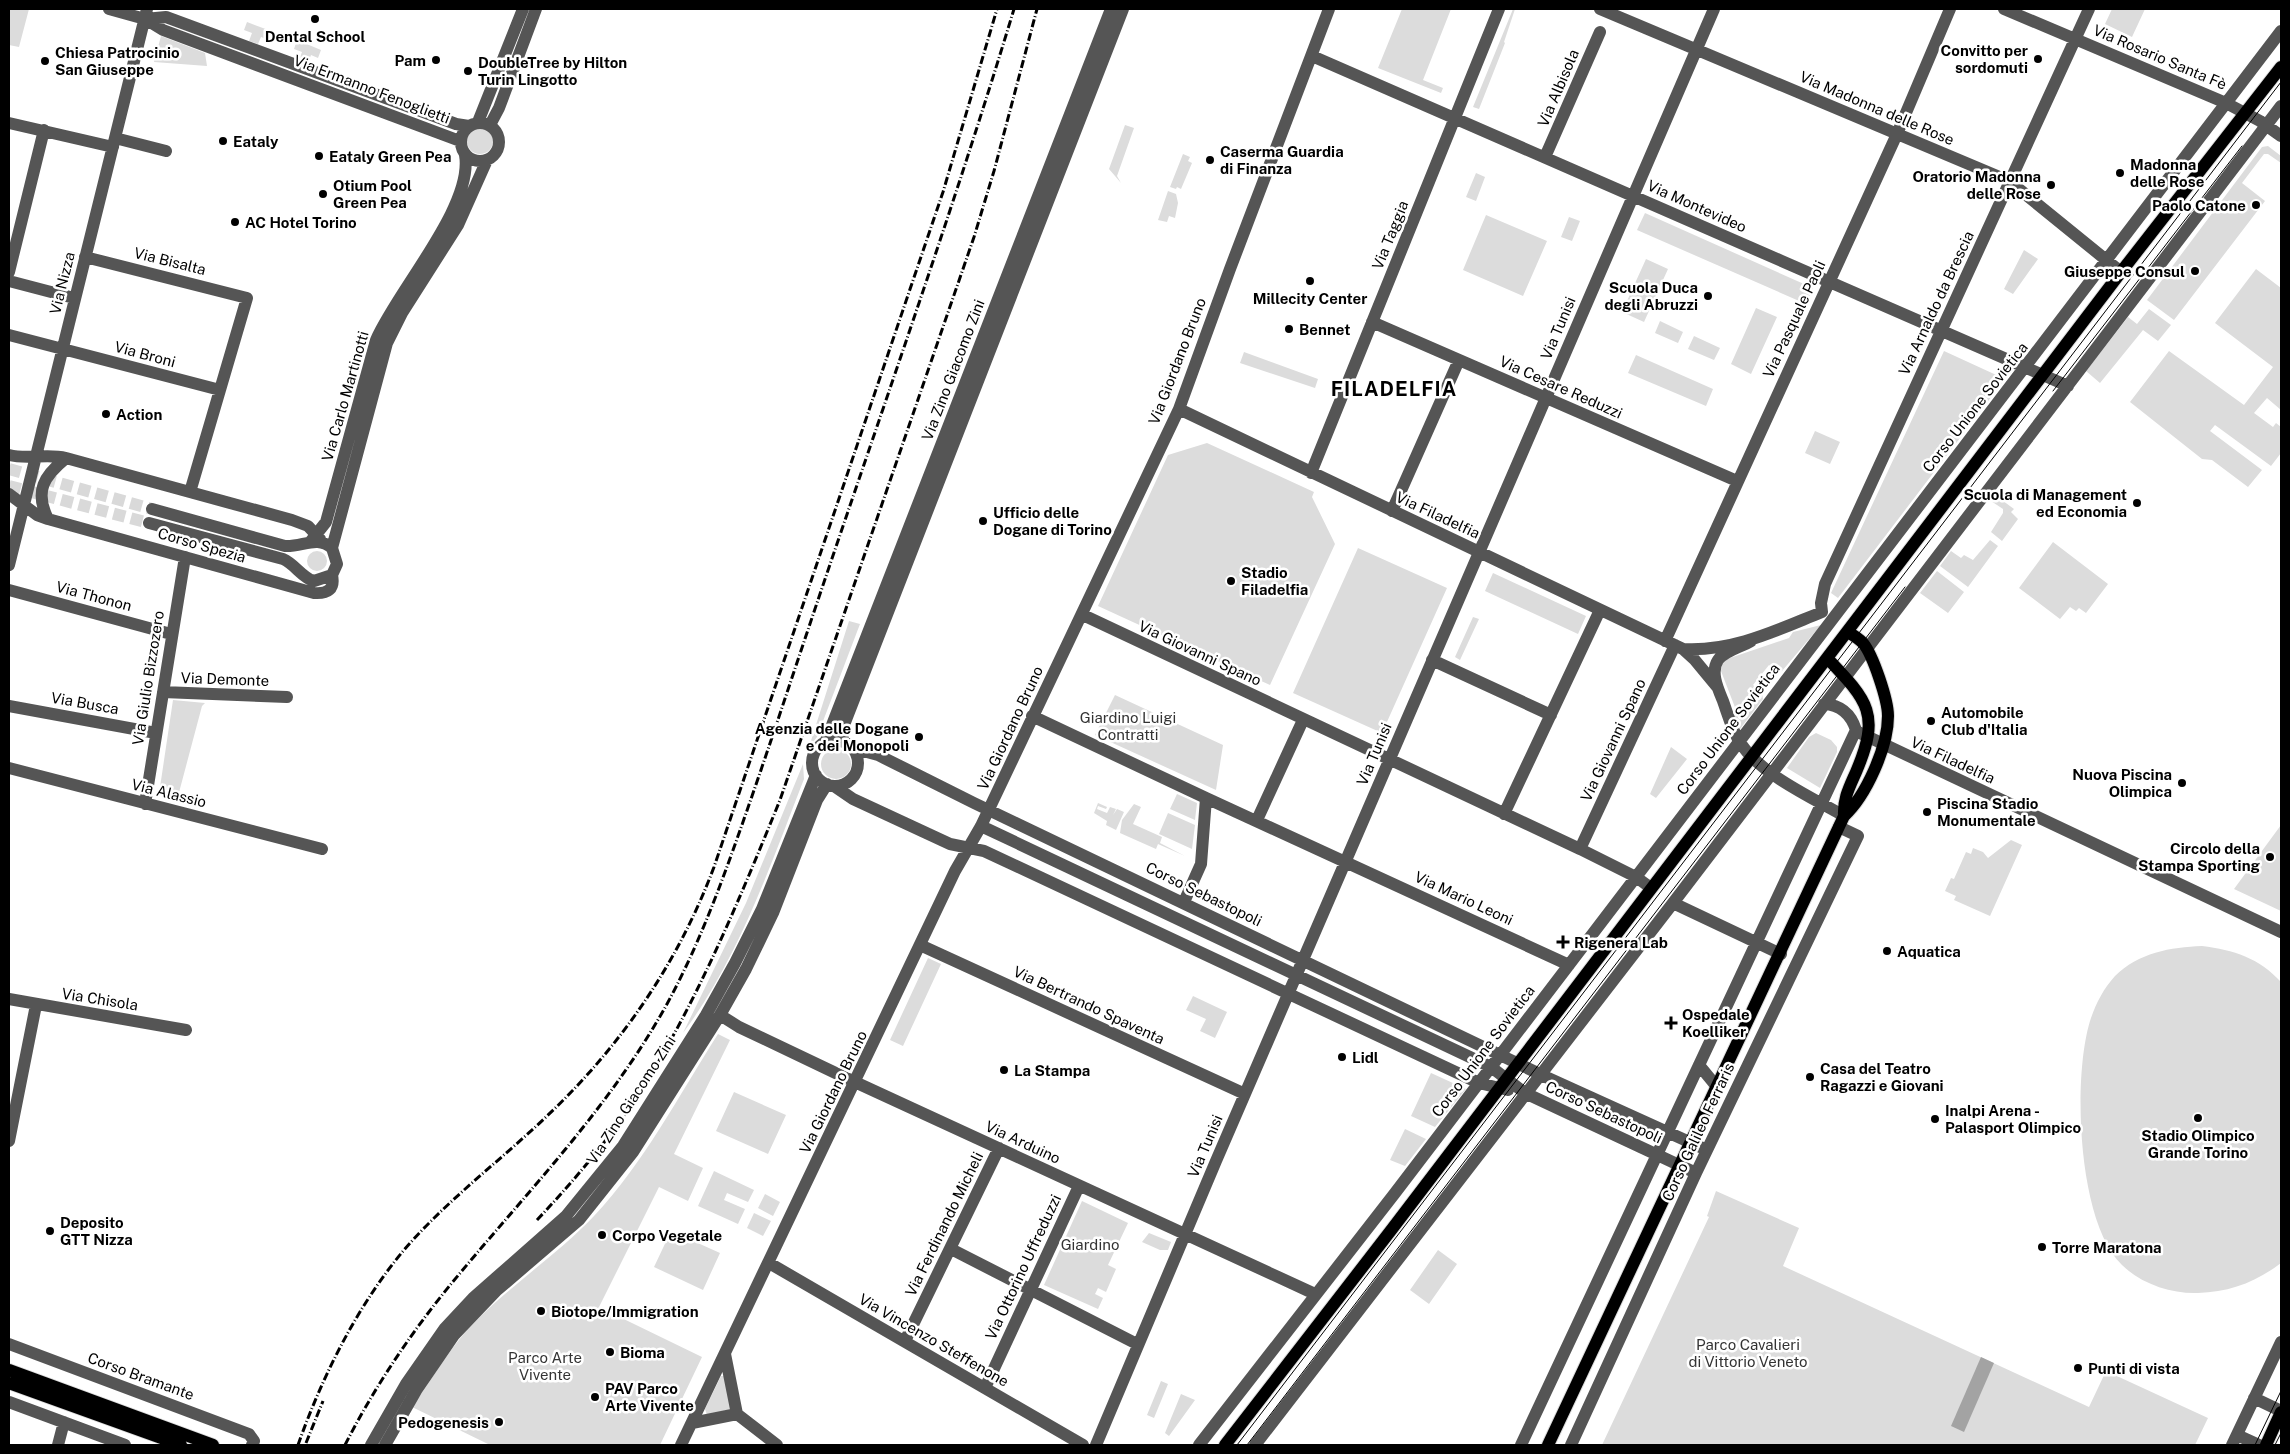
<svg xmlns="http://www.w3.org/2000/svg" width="2290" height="1454" font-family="'Public Sans',sans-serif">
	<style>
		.green { fill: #dcdcdc }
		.water { fill: #a3a3a3 }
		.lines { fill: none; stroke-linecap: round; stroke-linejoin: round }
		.minor-tunnel { stroke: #d9d9d9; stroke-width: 12; stroke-dasharray: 12 6; stroke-linecap: butt }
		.major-casing { stroke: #dbdbdb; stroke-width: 14 }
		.minor { stroke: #555; stroke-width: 12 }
		.major { stroke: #000; stroke-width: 12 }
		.tram { stroke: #000; stroke-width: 1 }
		.rail { stroke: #000; stroke-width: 3; stroke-dasharray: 8 2.5 1 2.5; stroke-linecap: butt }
		.poi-dot { fill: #000; stroke: #fff; stroke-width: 2 }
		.labels { text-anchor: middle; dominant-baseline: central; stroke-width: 5; stroke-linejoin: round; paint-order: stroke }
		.poi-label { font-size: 15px; font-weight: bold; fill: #000; stroke: #fff; text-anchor: start }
		.street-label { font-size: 15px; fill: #000; stroke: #fff }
		.park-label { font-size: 15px; fill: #333; stroke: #fff }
		.district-label { font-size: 20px; font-weight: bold; letter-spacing: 1px; fill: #000; stroke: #fff }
	</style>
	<rect width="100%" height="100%" fill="#fff"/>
	<path class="green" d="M9 9H29L19 47 9 45Z
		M1402 9H1451L1423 80 1443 88 1441 93 1378 68Z
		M1513 9H1515L1504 42 1505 43 1479 109 1473 107Z
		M2112 9H2145L2132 37 2105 24Z
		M247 22 271 31 267 39 261 37 258 44 249 41 252 33 244 30Z
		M161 36 205 53 207 66 154 62Z
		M297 40 321 50 318 58 311 55 308 63 299 60 302 52 294 49Z
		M1125 125 1134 128 1117 176 1121 183 1109 169Z
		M467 141a13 13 0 1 1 26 0a13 13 0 1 1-26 0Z
		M2268 146 2281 156V163L2268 154H2264L2242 183 2265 201 2174 320 2147 300 2262 147Z
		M1183 154 1190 157 1188 161 1192 163 1181 189 1177 187 1176 189 1170 187Z
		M1476 173 1485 177 1476 201 1466 197Z
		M1168 191 1176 194 1178 203 1175 218 1169 216 1167 222 1158 220Z
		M1645 213 1813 288 1806 304 1637 230Z
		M1486 215 1547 241 1523 296 1463 270Z
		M1569 217 1580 221 1572 241 1561 237Z
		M2024 250 2038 259 2013 294 2004 289Z
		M1646 259 1668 269 1644 322 1622 312Z
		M2256 269 2281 288V410L2267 398 2254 413 2273 427 2276 423 2281 427V453L2271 466 2215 425 2210 431 2262 470 2248 487 2212 460 2202 459 2130 402 2169 351 2244 405 2273 367 2215 323Z
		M1756 308 1777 317 1751 374 1731 364Z
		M2149 309 2171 325 2158 341 2143 330 2100 383 2086 371 2128 317 2137 324Z
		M1660 321 1683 332 1678 343 1655 333Z
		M1694 336 1720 348 1714 360 1688 349Z
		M1944 351 2005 379 1838 598 1831 593Z
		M1244 352 1318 379 1315 388 1240 363Z
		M1636 355 1713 389 1706 406 1628 373Z
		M1815 431 1840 442 1830 464 1805 453Z
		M1207 443 1314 492 1312 497 1335 544 1270 685 1098 606 1168 455Z
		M1995 495 2014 509 2011 512 2018 519 2002 541 1991 532 2003 513V509L1991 501Z
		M1990 540 1998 546 1968 587 1940 566 1951 551 1961 558 1964 555 1973 560Z
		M2053 542 2108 584 2086 613 2079 608 2076 611 2070 607 2060 619 2019 588Z
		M1358 548 1447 588 1382 733 1293 693Z
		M307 561a10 10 0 1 1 20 0a10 10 0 1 1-20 0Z
		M1937 571 1964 592 1948 613 1920 593Z
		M1493 573 1586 616 1578 634 1485 591Z
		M1473 617 1479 619 1460 660 1455 657Z
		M849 621 860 624 817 737 809 747Z
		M1821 625 1782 671 1776 672 1769 665 1753 685 1762 693 1763 699 1740 729 1733 715 1736 710 1721 671 1722 664 1727 659 1789 638 1793 632Z
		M1115 695 1223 745 1216 790 1095 735Z
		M173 700 205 703 202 706 177 800 159 794Z
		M1816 733 1831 740 1837 747V752L1820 788 1787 768 1809 737Z
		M1671 747 1687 759 1656 798 1650 794Z
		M821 764a15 15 0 1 1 30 0a15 15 0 1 1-30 0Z
		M803 764 804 779C770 866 739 958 683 1033L746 903Z
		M1177 794 1197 803 1195 820 1170 809Z
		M1098 803 1107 807 1106 809 1098 806 1097 809 1107 813 1110 807 1116 809 1113 815 1117 809 1124 812 1116 830 1106 825 1107 821 1094 813Z
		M1134 804 1141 807 1133 824 1162 837 1160 843 1185 856 1158 844 1156 849 1120 833 1122 820Z
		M1168 813 1195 825 1192 849 1159 834Z
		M2281 825V911L2234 889Z
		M2011 840 2022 845 1990 916 1954 900 1956 896 1945 891 1951 878 1954 879 1966 852 1971 854 1973 848 1983 852 1988 858Z
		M2202 946C2234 950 2259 958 2281 982V1263C2256 1282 2230 1292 2198 1293 2172 1294 2141 1284 2122 1265 2077 1223 2072 1074 2091 1018 2096 1003 2104 988 2115 976 2138 953 2171 947 2202 946Z
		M928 958 941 964 903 1046 890 1040Z
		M1193 996 1227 1012 1215 1038 1200 1031 1206 1019 1186 1010Z
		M718 1034 730 1040 674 1154 703 1168 688 1201 659 1187 599 1307 702 1357 660 1445H490L412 1407C430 1382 447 1353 467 1330 506 1288 555 1257 594 1216 644 1163 679 1095 718 1034Z
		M1431 1073 1466 1089 1435 1127 1411 1116Z
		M734 1092 786 1115 768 1154 716 1131Z
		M1405 1129 1426 1139 1405 1166 1390 1160Z
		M714 1171 754 1190 748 1202 727 1193 724 1200 745 1209 738 1224 698 1206Z
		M1716 1191 1799 1228 1783 1266 2089 1407 2106 1371 2208 1418 2195 1445H1602L1709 1217 1707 1216Z
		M765 1194 780 1202 773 1216 758 1208Z
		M1082 1201 1128 1223 1108 1265 1116 1269 1106 1292 1098 1288 1095 1294 1103 1298 1098 1309 1044 1285Z
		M754 1213 771 1221 763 1236 747 1228Z
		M671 1231 720 1253 703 1290 654 1267Z
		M1149 1233 1171 1242 1168 1250H1160L1142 1242Z
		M1438 1250 1457 1264 1429 1304 1410 1290Z
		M721 1376H724L732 1409 707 1415 705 1409Z
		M1161 1381 1168 1384 1154 1418 1147 1415Z
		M1181 1394 1195 1400 1169 1436 1165 1433Z"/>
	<path class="water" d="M1981 1357 1994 1363 1964 1432 1951 1426Z"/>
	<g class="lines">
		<path class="minor-tunnel" d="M9 469 152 509
			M9 486 149 523"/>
		<defs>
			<path id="major" d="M1827 658C1868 701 1881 714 1856 772 1849 788 1843 799 1844 816
				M9 1370 213 1445
				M9 1383 181 1445
				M1225 1445 1392 1229 2121 272 2281 67
				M1548 1445 1844 816C1866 796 1888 747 1888 716 1888 700 1873 655 1863 643 1859 639 1853 635 1848 632
				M2266 1445 2281 1412"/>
		</defs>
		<use href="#major" class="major-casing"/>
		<path class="minor" d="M109 9 145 19 163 30 460 141
			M1600 9 2009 181 2121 272
			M2004 9 2226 103 2260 121 2281 136
			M145 19 166 17 456 124 469 126
			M1312 56 2068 386
			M478 122 523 9
			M461 142a19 19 0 1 1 38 0a19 19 0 1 1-38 0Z
			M9 123 113 147
			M490 125 499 108 536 9
			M115 138 166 151
			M1545 157 1600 32
			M85 257 247 298 190 492
			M9 272 44 130
			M9 281 74 298
			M1372 322 1737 481
			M9 335 220 390
			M1179 409 1683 649 1694 659 1718 688
			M9 455C29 460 46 453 66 458L292 520 308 526 320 539
			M1311 473 1499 9
			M9 494 37 515 48 519 314 593C328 594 335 589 332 575
			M1392 511 1459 360
			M48 519C34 491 44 476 66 458
			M149 523 283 559C295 564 302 578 314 581L332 575 337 564 332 548C317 535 303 547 285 546L152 509
			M311 541 326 522 376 340C397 291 474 206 465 155
			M332 548 387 343 402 313 458 225 487 160
			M9 565 147 9
			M9 590 171 634
			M1822 612 1821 603 1825 584 2089 9
			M1083 615 1580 849 1636 877 1651 888
			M1665 641 1897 134 1950 9
			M1751 641C1741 647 1724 651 1718 660 1710 672 1718 689 1723 701 1728 715 1732 731 1741 744 1762 775 1811 797 1844 816
			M1683 649C1733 652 1777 630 1822 612
			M1432 660 1551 715
			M163 692 287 697
			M1824 704C1841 705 1851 714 1856 730
			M9 706 156 733
			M1032 716 1206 798 1201 864 1184 902
			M1858 732 2281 932
			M812 763a23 23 0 1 1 46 0a23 23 0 1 1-46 0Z
			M843 742 842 730 1123 9
			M825 743 1111 9
			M852 748 878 755 974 803 1548 1078 1707 1150
			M9 768 322 849
			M834 786 853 799 950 844 984 851 1479 1083 1508 1090
			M1206 798 1569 965
			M145 804 185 557
			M1504 814 1600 610
			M1257 820 1303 720
			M981 826 1491 1067 1525 1093 1696 1173
			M1580 849 1675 645
			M1673 903 1781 954
			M920 945 1245 1094
			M9 999 186 1030
			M720 1015 739 1027 844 1077 1315 1294
			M1699 1065 1717 1087
			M9 1141 36 1005
			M951 1249 1137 1344
			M769 1263 1083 1445
			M905 1341 999 1148
			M9 1344 249 1434 254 1441 252 1445
			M725 1354 737 1414 777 1445
			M985 1388 1079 1186
			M2254 1398 2281 1411
			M9 1402 125 1445
			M692 1423 737 1414
			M2237 1435 2259 1445
			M58 1445 64 1422
			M371 1445 406 1384 445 1328 473 1298 566 1216 623 1146 706 1015 735 963 762 909 816 775
			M385 1445 417 1389 454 1335 496 1291 579 1220 633 1152 720 1015 746 969 773 913 817 800 827 784
			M681 1445 955 871 981 826 1179 409 1230 269 1329 9
			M1096 1445 1216 1161 1714 9
			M1199 1445 1395 1193 2281 31
			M1255 1445 1673 903 2281 106
			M1521 1445 1856 730
			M1571 1445 1696 1173 1858 836 1839 827
			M2232 1445 2281 1342"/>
		<use href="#major" class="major"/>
		<path class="tram" d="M2053 391 2242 146
			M1237 1445 2281 82
			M1247 1445 1905 587
			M2255 1445 2281 1391
			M2275 1445 2281 1433"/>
		<path class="rail" d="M537 1220C569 1186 599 1151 626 1113 690 1020 738 903 780 800L974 237 994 171 1037 9
			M306 1443 323 1401
			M298 1445C322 1377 357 1306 404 1250 447 1200 500 1161 547 1116 621 1046 678 963 714 867L943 192 997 9
			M345 1445C374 1388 410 1334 451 1284 526 1193 609 1109 667 1004 699 945 722 882 744 819 770 745 794 671 819 597 885 401 954 207 1014 9"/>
	</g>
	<g class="poi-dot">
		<circle cx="315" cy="19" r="5"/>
		<circle cx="2038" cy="59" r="5"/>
		<circle cx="436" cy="60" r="5"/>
		<circle cx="45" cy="61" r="5"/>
		<circle cx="468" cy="71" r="5"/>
		<circle cx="223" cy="141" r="5"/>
		<circle cx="319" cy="156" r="5"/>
		<circle cx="1210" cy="160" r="5"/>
		<circle cx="2120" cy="173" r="5"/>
		<circle cx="2051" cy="185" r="5"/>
		<circle cx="323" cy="194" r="5"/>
		<circle cx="2256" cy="205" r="5"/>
		<circle cx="235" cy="222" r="5"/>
		<circle cx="2195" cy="271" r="5"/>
		<circle cx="1310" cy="281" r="5"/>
		<circle cx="1708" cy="296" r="5"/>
		<circle cx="1289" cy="329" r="5"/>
		<circle cx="106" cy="414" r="5"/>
		<circle cx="2137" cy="503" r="5"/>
		<circle cx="983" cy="521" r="5"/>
		<circle cx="1231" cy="581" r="5"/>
		<circle cx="1931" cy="721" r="5"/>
		<circle cx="919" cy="737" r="5"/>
		<circle cx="2182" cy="783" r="5"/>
		<circle cx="1927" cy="812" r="5"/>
		<circle cx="2270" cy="857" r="5"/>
		<path d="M1560.5 934.5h5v5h5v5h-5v5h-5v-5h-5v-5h5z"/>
		<circle cx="1887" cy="951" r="5"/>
		<path d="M1668.5 1015.5h5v5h5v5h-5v5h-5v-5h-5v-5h5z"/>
		<circle cx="1342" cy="1057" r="5"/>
		<circle cx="1004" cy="1070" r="5"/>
		<circle cx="1810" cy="1077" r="5"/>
		<circle cx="2198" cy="1118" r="5"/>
		<circle cx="1935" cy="1119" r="5"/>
		<circle cx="50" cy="1231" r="5"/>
		<circle cx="602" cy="1235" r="5"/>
		<circle cx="2042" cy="1247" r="5"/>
		<circle cx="541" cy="1311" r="5"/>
		<circle cx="610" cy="1352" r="5"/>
		<circle cx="2078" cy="1368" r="5"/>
		<circle cx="595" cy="1397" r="5"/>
		<circle cx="499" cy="1422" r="5"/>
	</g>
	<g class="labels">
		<g class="poi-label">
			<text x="315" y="36" text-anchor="middle">Dental School</text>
			<text x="2028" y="50" text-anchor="end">Convitto per<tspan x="2028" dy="17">sordomuti</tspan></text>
			<text x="55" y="52">Chiesa Patrocinio<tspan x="55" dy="17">San Giuseppe</tspan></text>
			<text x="426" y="60" text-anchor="end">Pam</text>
			<text x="478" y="62">DoubleTree by Hilton<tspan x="478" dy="17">Turin Lingotto</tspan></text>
			<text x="233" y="141">Eataly</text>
			<text x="1220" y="151">Caserma Guardia<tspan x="1220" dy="17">di Finanza</tspan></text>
			<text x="329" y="156">Eataly Green Pea</text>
			<text x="2130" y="164">Madonna<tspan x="2130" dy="17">delle Rose</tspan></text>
			<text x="2041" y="176" text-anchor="end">Oratorio Madonna<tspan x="2041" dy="17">delle Rose</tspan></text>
			<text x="333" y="185">Otium Pool<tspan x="333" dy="17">Green Pea</tspan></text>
			<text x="2246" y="205" text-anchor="end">Paolo Catone</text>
			<text x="245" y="222">AC Hotel Torino</text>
			<text x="2185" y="271" text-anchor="end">Giuseppe Consul</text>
			<text x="1698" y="287" text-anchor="end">Scuola Duca<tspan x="1698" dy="17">degli Abruzzi</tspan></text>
			<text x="1310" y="298" text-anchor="middle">Millecity Center</text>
			<text x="1299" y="329">Bennet</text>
			<text x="116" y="414">Action</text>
			<text x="2127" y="494" text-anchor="end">Scuola di Management<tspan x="2127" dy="17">ed Economia</tspan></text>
			<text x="993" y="512">Ufficio delle<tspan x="993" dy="17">Dogane di Torino</tspan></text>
			<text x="1241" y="572">Stadio<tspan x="1241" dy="17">Filadelfia</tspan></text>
			<text x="1941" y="712">Automobile<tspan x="1941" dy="17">Club d'Italia</tspan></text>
			<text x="909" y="728" text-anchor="end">Agenzia delle Dogane<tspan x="909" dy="17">e dei Monopoli</tspan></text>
			<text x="2172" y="774" text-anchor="end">Nuova Piscina<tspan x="2172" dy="17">Olimpica</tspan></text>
			<text x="1937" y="803">Piscina Stadio<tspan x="1937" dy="17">Monumentale</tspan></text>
			<text x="2260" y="848" text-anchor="end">Circolo della<tspan x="2260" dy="17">Stampa Sporting</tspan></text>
			<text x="1574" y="942">Rigenera Lab</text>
			<text x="1897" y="951">Aquatica</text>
			<text x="1682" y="1014">Ospedale<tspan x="1682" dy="17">Koelliker</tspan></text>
			<text x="1352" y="1057">Lidl</text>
			<text x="1820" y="1068">Casa del Teatro<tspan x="1820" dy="17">Ragazzi e Giovani</tspan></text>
			<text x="1014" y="1070">La Stampa</text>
			<text x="1945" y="1110">Inalpi Arena -<tspan x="1945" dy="17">Palasport Olimpico</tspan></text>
			<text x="2198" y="1135" text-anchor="middle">Stadio Olimpico<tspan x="2198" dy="17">Grande Torino</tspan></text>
			<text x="60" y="1222">Deposito<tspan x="60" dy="17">GTT Nizza</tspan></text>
			<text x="612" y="1235">Corpo Vegetale</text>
			<text x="2052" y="1247">Torre Maratona</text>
			<text x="551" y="1311">Biotope/Immigration</text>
			<text x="620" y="1352">Bioma</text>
			<text x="2088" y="1368">Punti di vista</text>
			<text x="605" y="1388">PAV Parco<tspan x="605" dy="17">Arte Vivente</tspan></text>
			<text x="489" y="1422" text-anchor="end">Pedogenesis</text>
		</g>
		<g class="street-label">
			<text transform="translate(2160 57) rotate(23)">Via Rosario Santa Fè</text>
			<text transform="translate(1558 88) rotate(-67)">Via Albisola</text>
			<text transform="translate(372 89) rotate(21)">Via Ermanno Fenoglietti</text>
			<text transform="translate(1877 108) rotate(23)">Via Madonna delle Rose</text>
			<text transform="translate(1697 206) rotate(24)">Via Montevideo</text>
			<text transform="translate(1390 235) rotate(-68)">Via Taggia</text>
			<text transform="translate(170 261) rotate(14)">Via Bisalta</text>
			<text transform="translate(62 283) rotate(-76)">Via Nizza</text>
			<text transform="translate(1936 303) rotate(-65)">Via Arnaldo da Brescia</text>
			<text transform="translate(1794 319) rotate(-65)">Via Pasquale Paoli</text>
			<text transform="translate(1558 328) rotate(-67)">Via Tunisi</text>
			<text transform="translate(145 354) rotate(15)">Via Broni</text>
			<text transform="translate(1177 361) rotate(-69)">Via Giordano Bruno</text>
			<text transform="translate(953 370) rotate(-69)">Via Zino Giacomo Zini</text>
			<text transform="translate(1561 387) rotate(24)">Via Cesare Reduzzi</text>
			<text transform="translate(345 396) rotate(-74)">Via Carlo Martinotti</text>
			<text transform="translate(1975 407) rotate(-52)">Corso Unione Sovietica</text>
			<text transform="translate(1438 515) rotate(25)">Via Filadelfia</text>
			<text transform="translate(202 545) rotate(16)">Corso Spezia</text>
			<text transform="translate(94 596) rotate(15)">Via Thonon</text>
			<text transform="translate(1200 653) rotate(25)">Via Giovanni Spano</text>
			<text transform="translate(148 678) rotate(-81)">Via Giulio Bizzozero</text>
			<text transform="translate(225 679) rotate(2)">Via Demonte</text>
			<text transform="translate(85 703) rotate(10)">Via Busca</text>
			<text transform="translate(1010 728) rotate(-65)">Via Giordano Bruno</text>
			<text transform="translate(1728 729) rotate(-53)">Corso Unione Sovietica</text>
			<text transform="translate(1613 740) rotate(-65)">Via Giovanni Spano</text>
			<text transform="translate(1374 754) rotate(-67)">Via Tunisi</text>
			<text transform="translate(1953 760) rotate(25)">Via Filadelfia</text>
			<text transform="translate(169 793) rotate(14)">Via Alassio</text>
			<text transform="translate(1204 894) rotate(26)">Corso Sebastopoli</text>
			<text transform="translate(1464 898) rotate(25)">Via Mario Leoni</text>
			<text transform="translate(100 999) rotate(9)">Via Chisola</text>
			<text transform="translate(1089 1005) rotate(25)">Via Bertrando Spaventa</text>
			<text transform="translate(1483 1051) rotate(-53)">Corso Unione Sovietica</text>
			<text transform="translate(833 1092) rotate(-64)">Via Giordano Bruno</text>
			<text transform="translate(631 1100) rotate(-57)">Via Zino Giacomo Zini</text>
			<text transform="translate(1604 1112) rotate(25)">Corso Sebastopoli</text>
			<text transform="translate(1698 1132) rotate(-65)">Corso Galileo Ferraris</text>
			<text transform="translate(1023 1142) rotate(25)">Via Arduino</text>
			<text transform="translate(1205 1146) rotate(-67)">Via Tunisi</text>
			<text transform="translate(944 1224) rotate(-64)">Via Ferdinando Micheli</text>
			<text transform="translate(1023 1267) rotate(-65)">Via Ottorino Uffreduzzi</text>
			<text transform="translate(934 1340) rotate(30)">Via Vincenzo Steffenone</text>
			<text transform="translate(141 1376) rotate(20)">Corso Bramante</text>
		</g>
		<g class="park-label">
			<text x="1128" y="717">Giardino Luigi<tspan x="1128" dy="17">Contratti</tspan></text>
			<text x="1090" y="1244">Giardino</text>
			<text x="1748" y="1344">Parco Cavalieri<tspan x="1748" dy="17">di Vittorio Veneto</tspan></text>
			<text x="545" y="1357">Parco Arte<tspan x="545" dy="17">Vivente</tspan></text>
		</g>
		<g class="district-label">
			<text x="1394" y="389">FILADELFIA</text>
		</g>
	</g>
	<rect width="2290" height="1454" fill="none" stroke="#000000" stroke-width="20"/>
</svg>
